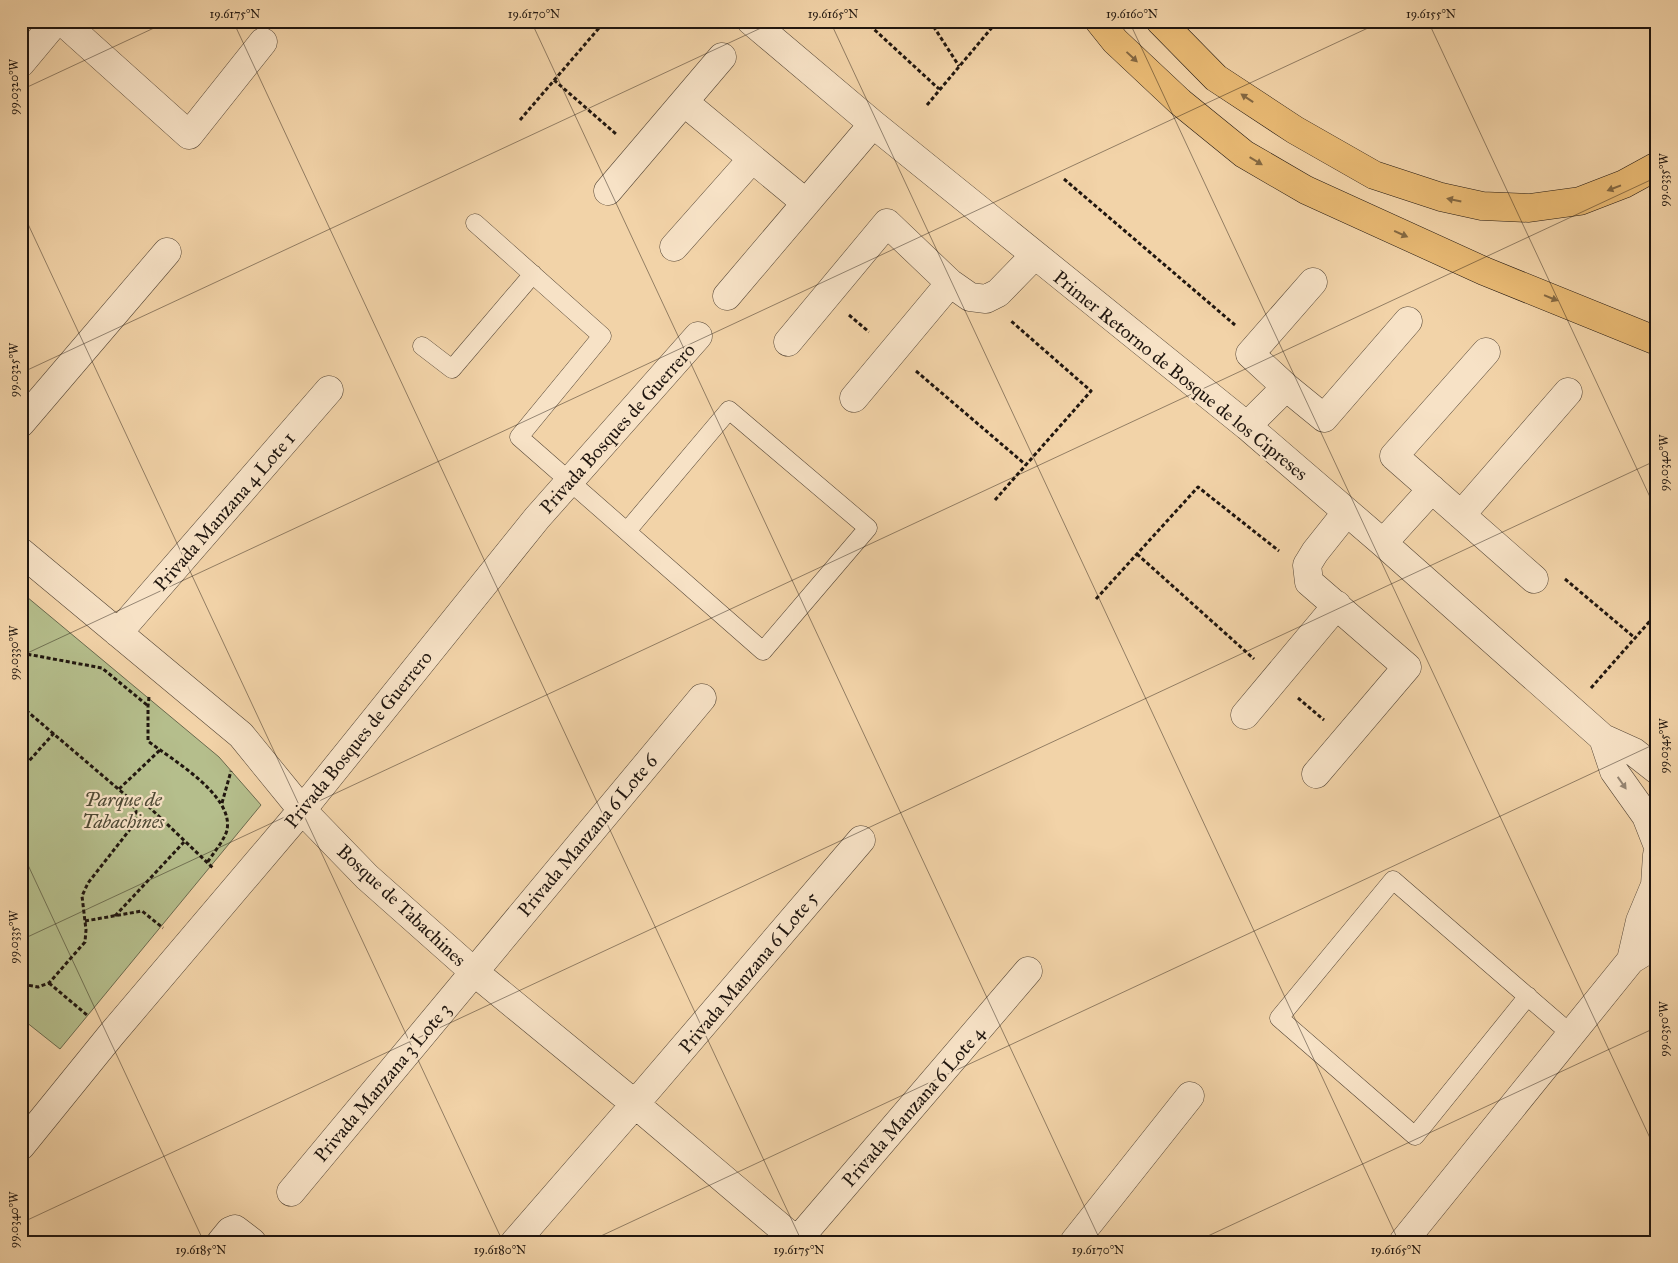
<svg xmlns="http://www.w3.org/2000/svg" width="1678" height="1263" font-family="'IM FELL Great Primer',serif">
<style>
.green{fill:#b5be8c;stroke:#6a6a4e}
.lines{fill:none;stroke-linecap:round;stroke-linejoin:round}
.service-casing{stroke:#544535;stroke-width:19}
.minor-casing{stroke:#544535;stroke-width:29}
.motorway-casing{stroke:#20160f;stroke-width:29}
.path{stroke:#20160f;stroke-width:3;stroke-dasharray:4 2.5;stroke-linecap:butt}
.service{stroke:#f7e2c6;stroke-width:18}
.minor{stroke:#f7e2c6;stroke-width:28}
.motorway{stroke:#e9ba74;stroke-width:28}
.oneway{fill:#846842}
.oneway2{fill:#968674}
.ticks{fill:none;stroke:#20160f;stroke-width:1;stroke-opacity:0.45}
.labels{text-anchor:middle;stroke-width:4.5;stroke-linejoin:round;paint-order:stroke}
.street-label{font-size:19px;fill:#20160f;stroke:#f7e2c6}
.park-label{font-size:19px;font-style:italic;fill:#4d4834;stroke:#f7e2c6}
.neatline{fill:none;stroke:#20160f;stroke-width:2}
.ticks-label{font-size:12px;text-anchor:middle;fill:#20160f}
</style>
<rect width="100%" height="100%" fill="#f2d3a8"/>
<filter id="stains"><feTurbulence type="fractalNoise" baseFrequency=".004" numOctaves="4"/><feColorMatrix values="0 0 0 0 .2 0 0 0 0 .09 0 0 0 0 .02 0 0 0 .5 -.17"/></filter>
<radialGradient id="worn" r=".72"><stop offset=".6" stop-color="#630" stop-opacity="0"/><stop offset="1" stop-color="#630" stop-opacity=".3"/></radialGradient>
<path class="green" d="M21,592l198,165 42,48 -201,244 -39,-31z"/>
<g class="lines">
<defs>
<path id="service" d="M475,223l127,113 -83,101 244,214 105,-123 -139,-118 -102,121
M422,346l30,23 81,-95
M1528,996l-113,140 -136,-118 114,-138 178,154"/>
<path id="minor" d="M62,21l127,114 74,-93
M751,21l122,103 374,302 136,117 220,195 31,14 23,18
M21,63l35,-42
M684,102l122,101
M608,191l114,-134
M674,247l78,-88
M1313,282l-63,72 36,33 38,31 84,-97
M727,296l146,-172
M788,342l99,-119 63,60 20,14 16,2 12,-6 37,-38
M1486,352l-92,104 140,123
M854,398l96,-115
M21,423l146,-171
M1247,426l39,-39
M1461,515l107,-123
M1383,543l49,-54
M21,552l220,183 61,75 65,67 106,94 162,133 163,138
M118,633l211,-243
M1245,715l92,-110
M1603,738l11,33 32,45 11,28
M1316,774l91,-107 -98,-85 -2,-17 8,-13 31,-39
M1631,960l9,-39 15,-36 2,-30
M21,1146l90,-111 191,-225 235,-292 161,-182
M291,1192l411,-494
M221,1242l9,-11 5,-2 17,13
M515,1242l120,-138 226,-264
M796,1242l232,-271
M1074,1242l116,-146
M1403,1242l228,-282 26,-16"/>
<path id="motorway" d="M1099,21l16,20 65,61 64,52 62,36 178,81 173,70
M1160,21l56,57 79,52 79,45 67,22 41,9 47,2 51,-7 44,-17 33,-18"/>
</defs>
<use href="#service" class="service-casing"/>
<use href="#minor" class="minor-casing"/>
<use href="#motorway" class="motorway-casing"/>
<path class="path" d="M865,21l74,68
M930,21l29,45
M418,23l2,-2
M554,80l62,54
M927,105l67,-80
M520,120l85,-99
M1064,179l171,146
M849,315l20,17
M916,371l110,94
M995,500l96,-109 -80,-70
M1137,554l117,105
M1565,579l70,59
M1096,599l102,-112 81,64
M21,653l81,15 45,37
M1591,688l66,-75
M149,697l-1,9v35c24,19 86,54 79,89 -2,9 -15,25 -20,33
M1298,698l26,22
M21,706l109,93 6,12 -1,12 -47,60 -6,13 4,34 -1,12 -36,41 -11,4 -11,-2 -6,-5
M21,770l33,-37
M119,789l41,-39
M130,800l17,5 66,63
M222,803l9,-32
M115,916l69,-74
M85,921l57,-10 21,17
M49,983l38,32"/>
<use href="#service" class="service"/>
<use href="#minor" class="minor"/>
<use href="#motorway" class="motorway"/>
</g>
<defs><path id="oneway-solid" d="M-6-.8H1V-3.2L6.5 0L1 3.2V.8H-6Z" transform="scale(1.25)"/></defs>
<g class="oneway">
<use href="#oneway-solid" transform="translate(1132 57) rotate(43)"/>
<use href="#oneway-solid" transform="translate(1247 98) rotate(-146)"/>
<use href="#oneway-solid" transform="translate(1256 161) rotate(31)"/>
<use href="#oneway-solid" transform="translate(1614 188) rotate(159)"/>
<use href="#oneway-solid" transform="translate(1454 200) rotate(-168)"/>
<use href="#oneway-solid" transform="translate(1401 234) rotate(24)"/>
<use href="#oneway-solid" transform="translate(1551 298) rotate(22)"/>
</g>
<use class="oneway2" href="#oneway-solid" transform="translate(1622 783) rotate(55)"/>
<path class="ticks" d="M233,21l569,1221M531,21l570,1221M830,21l569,1221M1129,21l528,1132M1428,21l229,491M21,90l148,-69M21,209l482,1033M21,373l755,-352M21,656l1362,-635M21,850l183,392M21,940l1636,-763M21,1223l1636,-763M588,1242l1069,-499M1195,1242l462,-215"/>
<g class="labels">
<g class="street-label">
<text transform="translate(1181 375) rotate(39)" y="7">Primer Retorno de Bosque de los Cipreses</text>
<text transform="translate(617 428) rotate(-48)" y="7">Privada Bosques de Guerrero</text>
<text transform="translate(224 511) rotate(-49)" y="7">Privada Manzana 4 Lote 1</text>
<text transform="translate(358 739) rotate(-51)" y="7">Privada Bosques de Guerrero</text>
<text transform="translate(587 835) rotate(-50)" y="7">Privada Manzana 6 Lote 6</text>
<text transform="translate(402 905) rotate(43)" y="7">Bosque de Tabachines</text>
<text transform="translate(748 972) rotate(-50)" y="7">Privada Manzana 6 Lote 5</text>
<text transform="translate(382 1082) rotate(-50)" y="7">Privada Manzana 3 Lote 3</text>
<text transform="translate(913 1106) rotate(-49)" y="7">Privada Manzana 6 Lote 4</text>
</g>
<g class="park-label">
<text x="123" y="806">Parque de<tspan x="123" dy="22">Tabachines</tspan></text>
</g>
</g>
<rect width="1678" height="1263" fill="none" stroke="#f2d3a8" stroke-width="55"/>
<rect x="28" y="28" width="1622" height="1208" class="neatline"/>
<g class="ticks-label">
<text x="235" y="18">19.6175°N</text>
<text x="534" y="18">19.6170°N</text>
<text x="833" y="18">19.6165°N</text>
<text x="1132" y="18">19.6160°N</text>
<text x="1431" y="18">19.6155°N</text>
<text transform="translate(14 87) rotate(-90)" y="4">99.0320°W</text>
<text transform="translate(1664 180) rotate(-90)" y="4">99.0335°W</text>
<text transform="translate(14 370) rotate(-90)" y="4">99.0325°W</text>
<text transform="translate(1664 463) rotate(-90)" y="4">99.0340°W</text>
<text transform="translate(14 653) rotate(-90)" y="4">99.0330°W</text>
<text transform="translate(1664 746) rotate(-90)" y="4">99.0345°W</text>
<text transform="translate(14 937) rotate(-90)" y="4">99.0335°W</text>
<text transform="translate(1664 1029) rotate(-90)" y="4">99.0350°W</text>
<text transform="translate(14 1220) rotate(-90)" y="4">99.0340°W</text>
<text x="201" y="1254">19.6185°N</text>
<text x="500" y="1254">19.6180°N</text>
<text x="799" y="1254">19.6175°N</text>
<text x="1098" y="1254">19.6170°N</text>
<text x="1396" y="1254">19.6165°N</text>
</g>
<rect width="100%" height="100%" filter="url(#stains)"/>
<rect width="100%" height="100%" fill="url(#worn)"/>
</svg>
